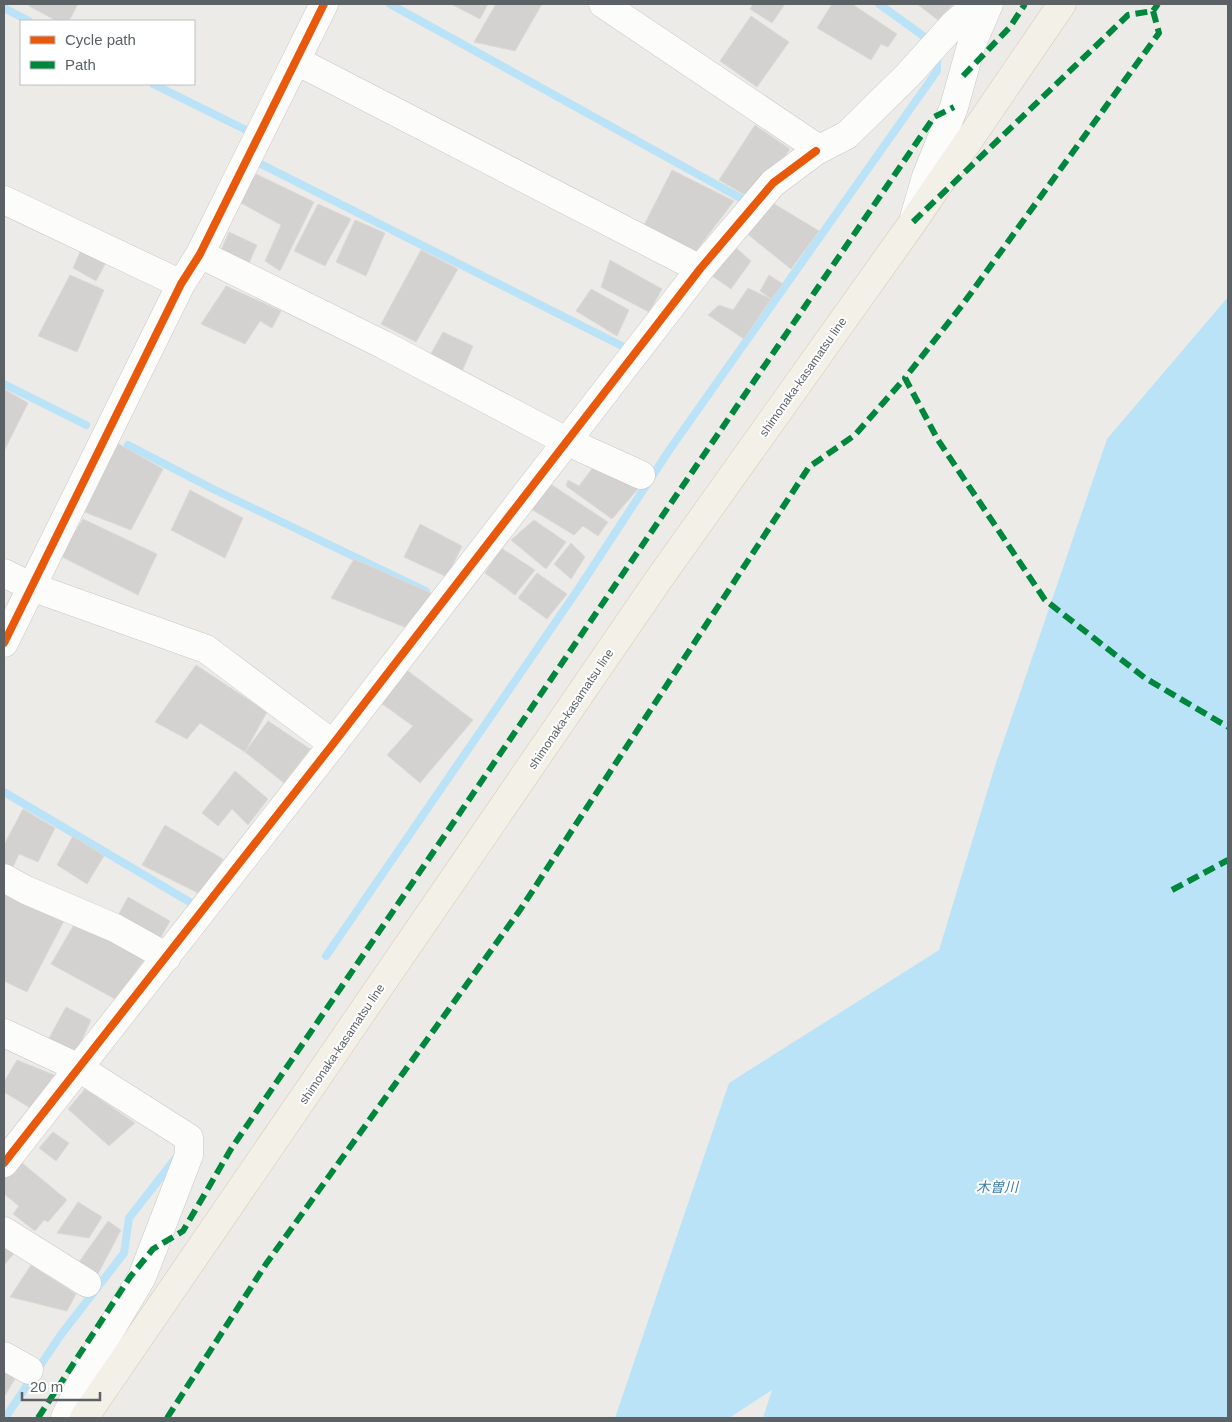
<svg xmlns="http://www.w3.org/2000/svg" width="1232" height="1422" font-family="Arial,'Noto Sans JP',sans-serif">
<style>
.water{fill:#bbe3f8}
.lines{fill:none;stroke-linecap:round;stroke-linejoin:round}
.stream{stroke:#bbe3f8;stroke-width:8}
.building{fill:#d4d2d0;stroke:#dcdad6}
.minor-casing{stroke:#c8c8c8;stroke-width:29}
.major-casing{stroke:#d6c9b4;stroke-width:29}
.minor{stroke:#fcfcfb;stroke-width:28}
.major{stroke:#f3f0e8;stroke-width:28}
.quiet{stroke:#00873e;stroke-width:6;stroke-dasharray:12 6;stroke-linecap:butt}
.cycleway-casing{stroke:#fff;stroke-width:11}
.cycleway{stroke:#e8590c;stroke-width:8}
.labels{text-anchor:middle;stroke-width:4;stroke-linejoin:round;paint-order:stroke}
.street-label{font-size:12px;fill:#5c6166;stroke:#fff}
.water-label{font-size:14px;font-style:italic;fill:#3a7cad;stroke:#fff}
</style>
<rect width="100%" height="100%" fill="#edebe7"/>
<path class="water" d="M1228,297v1121h-465l9,-28 -43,28h-114l114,-335 210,-133 56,-184 112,-327z"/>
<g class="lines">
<path class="stream" d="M390,4l354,196
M879,4l43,31
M4,8l25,13
M153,84l93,46
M253,160l371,187
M4,384l82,41
M128,445l85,44 213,102
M4,792l189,112
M326,956l253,-368 91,-139 267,-378v-13
M5,1418l55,-82 64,-83 5,-35 46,-59"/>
</g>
<path class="building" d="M30,4h48l-9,17h-12l-28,-15z
M451,4h37l-8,15z
M496,4h46l-27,47 -41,-9z
M753,4h32l-13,19 -22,-14z
M832,4h20l45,30 -9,13 -7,-3 -10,16 -54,-32z
M917,4h36l-15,16z
M751,16l38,26 -32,45 -37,-26z
M755,125l35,24 -27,37 -20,8 -24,-14z
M672,170l62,31 -38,50 -54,-22z
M254,173l60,29 -34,69 -15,-10 16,-36 -40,-22z
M771,202l48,29 -28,38 -45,-36z
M318,204l33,15 -26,47 -31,-15z
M355,220l30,13 -19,43 -30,-14z
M229,232l28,13 -11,25 -28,-13z
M84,243l25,14 -13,24 -23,-13z
M734,246l17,15 -20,28 -20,-14z
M421,250l37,19 -42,73 -35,-18z
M610,260l52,29 -13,23 -48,-25z
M70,275l34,15 -27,62 -39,-16z
M769,275l14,9 -12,15 -11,-8z
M226,286l55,25 -9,17 -12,-7 -15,23 -44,-20z
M748,288l23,11 -27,40 -36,-24 11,-10 14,5z
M591,289l38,21 -12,26 -41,-25z
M443,332l30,14 -13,30 -32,-17z
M4,389l24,14 -24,48z
M117,443l46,26 -32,61 -52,-20z
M594,466l44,23 -26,30 -46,-33 2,-6 11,6z
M549,483l59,39 -10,14 -15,-10 -9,9 -43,-26z
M190,490l53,28 -18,40 -54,-28z
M83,519l74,35 -19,41 -78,-39z
M534,520l32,22 -20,27 -35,-29z
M420,524l42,22 -15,31 -43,-20z
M571,543l14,14 -14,22 -17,-15z
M501,548l34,22 -20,25 -30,-22z
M354,559l79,35 -26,34 -76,-30z
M537,573l30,21 -20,25 -29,-21z
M196,665l71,47 -22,40 -45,-29 -13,16 -32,-17z
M404,668l69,52 -53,63 -33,-28 26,-29 -35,-25z
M268,721l42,28 -26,34 -39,-31z
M235,771l33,28 -20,26 -16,-16 -14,17 -16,-13z
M23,809l32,19 -17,34 -19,-8 -7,15 -8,-5v-19z
M165,825l58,34 -21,36 -60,-30z
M73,836l31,20 -17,28 -30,-19z
M4,886l63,29 -40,77 -23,-11z
M128,897l42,24 -14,25 -42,-23z
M75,923l72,33 -32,43 -64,-35z
M66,1007l25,13 -16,35 -26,-17z
M17,1060l37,15 -22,34 -28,-17v-10z
M85,1089l50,34 -26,23 -41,-37z
M53,1132l16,11 -13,18 -17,-13z
M21,1162l46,38 -19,22 -4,-2 -9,11 -22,-17 6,-8 -15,-12v-16z
M78,1202l24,15 -13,21 -32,-5z
M108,1221l13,9 -23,44 -19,-12z
M4,1242l13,8 -13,15z
M31,1265l45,29 -9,17 -57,-14z
M4,1371l11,8 -11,18z"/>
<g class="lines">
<defs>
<path id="minor" d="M603,4l210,141 3,6 31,-16 61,-60 46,-51 23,-20
M297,61l403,208
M4,200l177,84
M914,218l12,-41 28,-70 17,-61 18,-42
M200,254l184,91 182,96 75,34
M4,573l28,14 174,62 127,95
M4,643l177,-359 19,-30 124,-250
M4,878l22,12 89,38 52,29
M4,1033l75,35 110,70v17l-47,122 -52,87 -25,54
M4,1163l329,-419 367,-475 73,-86 43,-32
M4,1231l83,52
M4,1356l25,14"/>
<path id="major" d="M84,1418l575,-839 254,-357 149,-218"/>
</defs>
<use href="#minor" class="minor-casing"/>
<use href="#major" class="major-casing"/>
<use href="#minor" class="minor"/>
<use href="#major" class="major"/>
<path class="quiet" d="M1153,11l6,22 -196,271 -58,74 33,62 107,160 100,78 83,49
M963,76l47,-49 15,-23
M913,222l215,-207 25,-4 5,-7
M1172,890l56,-30
M38,1418l92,-141 23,-28 30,-18 48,-82 703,-1032 20,-10
M167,1418l99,-154 254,-354 289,-443 46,-32 50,-57"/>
<defs>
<path id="cycleway" d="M4,643l177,-359 19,-30 124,-250
M4,1163l329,-419 367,-475 73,-86 43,-32"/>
</defs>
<use href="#cycleway" class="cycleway-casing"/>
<use href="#cycleway" class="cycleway"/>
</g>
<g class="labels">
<g class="street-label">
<text transform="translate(803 377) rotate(-55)" y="4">shimonaka-kasamatsu line</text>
<text transform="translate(571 709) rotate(-56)" y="4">shimonaka-kasamatsu line</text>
<text transform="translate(342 1044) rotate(-56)" y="4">shimonaka-kasamatsu line</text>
</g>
<g class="water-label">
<text x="997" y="1192">木曽川</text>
</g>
</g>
<rect width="1232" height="1422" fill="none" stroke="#5c6166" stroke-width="10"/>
<rect x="20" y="20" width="175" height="65" fill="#ffffff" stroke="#bec0c2"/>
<rect x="30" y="36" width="25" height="8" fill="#e8590c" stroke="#bec0c2"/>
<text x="65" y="45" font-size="15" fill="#5c6166">Cycle path</text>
<rect x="30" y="61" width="25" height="8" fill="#00873e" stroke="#bec0c2"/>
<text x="65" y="70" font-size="15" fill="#5c6166">Path</text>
<path d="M22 1392v8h78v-8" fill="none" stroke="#5c6166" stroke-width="2.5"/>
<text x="30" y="1392" font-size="15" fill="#5c6166" stroke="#ffffff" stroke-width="4" paint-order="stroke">20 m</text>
</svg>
